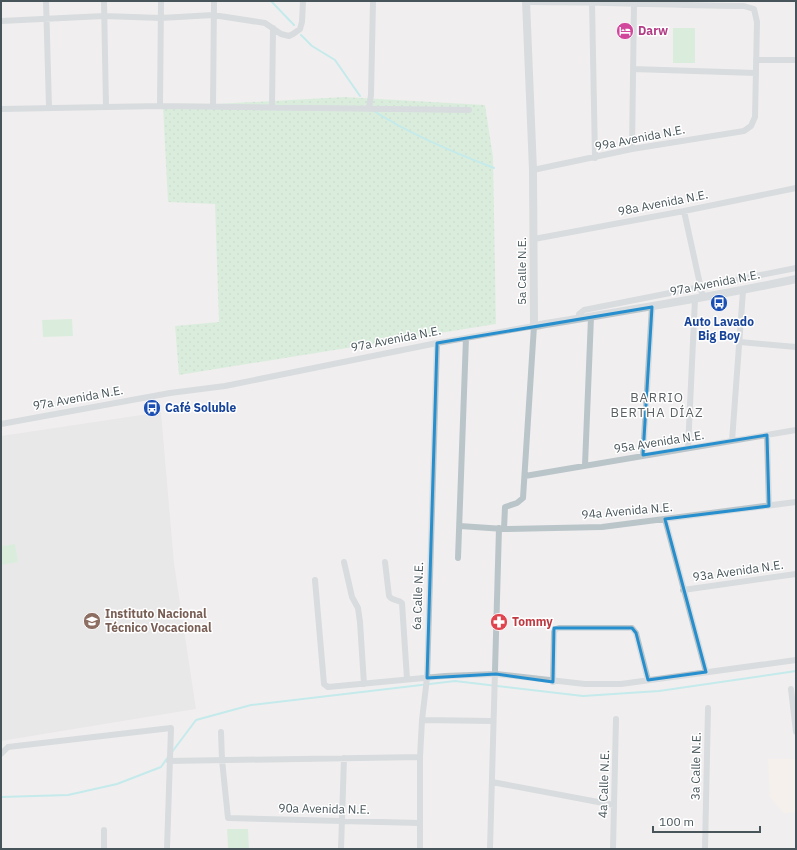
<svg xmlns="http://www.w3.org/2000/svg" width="797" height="850" font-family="'IBM Plex Sans',sans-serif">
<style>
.commercial{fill:#faf2e8}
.education{fill:#e1dfe0}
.grass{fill:url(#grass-dots)}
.park{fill:#bfecc8}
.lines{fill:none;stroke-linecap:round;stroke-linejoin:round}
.stream{stroke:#8fe4e6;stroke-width:2}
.minor{stroke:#bac5ca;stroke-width:6}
.tertiary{stroke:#bac5ca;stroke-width:8}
.marked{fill:none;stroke:#278fce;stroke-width:3;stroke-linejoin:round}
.labels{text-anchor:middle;stroke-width:3;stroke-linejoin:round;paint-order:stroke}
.hotel-label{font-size:12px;font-weight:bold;fill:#b23c85;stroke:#fff;text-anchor:start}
.street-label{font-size:12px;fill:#47555a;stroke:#fff}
.transit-label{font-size:12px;font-weight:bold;fill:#164399;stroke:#fff}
.education-label{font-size:12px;font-weight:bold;fill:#785e54;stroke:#fff;text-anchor:start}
.health-label{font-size:12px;font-weight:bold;fill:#be3a42;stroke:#fff;text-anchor:start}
.neighbourhood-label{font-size:13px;letter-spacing:1px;fill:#5b6063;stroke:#fff}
</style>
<defs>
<pattern id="grass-dots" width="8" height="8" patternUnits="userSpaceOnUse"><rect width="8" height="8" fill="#bfecc8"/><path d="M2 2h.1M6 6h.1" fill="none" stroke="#a6ccae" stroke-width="1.8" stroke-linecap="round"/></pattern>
</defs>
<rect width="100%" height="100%" fill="#f1eeef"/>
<path class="commercial" d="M768,759h28v53l-12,1 -14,-16z"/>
<path class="education" d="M161,412l13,151 22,146 -195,32v-305z"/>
<path class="grass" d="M344,97l141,8 8,52 3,167 -317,51 -4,-49 44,-4 -4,-118 -47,-2 -5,-95z"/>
<path class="park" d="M673,28h22v35h-22z
M72,319l1,17 -30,1 -1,-17z
M15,544l3,18 -17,3v-19z
M227,829h21l1,20h-21z"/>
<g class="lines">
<path class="stream" d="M271,1l23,24
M301,35l11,11 23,14 25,36
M374,111c35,23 81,42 120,57
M172,752l24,-32 55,-15 204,-24 128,15 76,-5 137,-20
M1,797l67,-2 49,-11 44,-17 7,-10"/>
<path class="minor" d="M46,1l3,106
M104,1l2,106
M526,2c73,0 146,3 218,4l10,3 3,13 -2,95 -4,9 -7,5 -112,18 -99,21
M592,2l3,156
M1,21l103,-5 57,2 52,-3 52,8 16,11 8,2 4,-2 7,-5 2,-7 1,-21
M756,60h40
M633,69l123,4
M160,106l1,-105
M213,107l1,-106
M272,107l1,-79
M369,108l2,-13 2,-94
M1,109l159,-3 309,4
M632,149l2,-145
M684,211l19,87
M534,239l150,-28 112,-23
M579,319v-5l5,-4 212,-42
M740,342l56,5
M1,424l169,-31 55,-7 212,-43 97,-17 -11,172 -6,5 -12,4 -1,22
M767,435l2,71
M732,441l11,-150
M688,448l7,-149
M643,455l9,-148
M585,465l6,-148
M525,476l271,-46
M665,519l41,153
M460,526l44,3 98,-2 194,-25
M458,558l8,-220
M344,562l8,35 6,11 2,14 4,62
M385,562l4,34c3,5 9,3 13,7l5,76
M315,580l9,104 4,3 117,-11 51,-2 89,10h36l175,-24
M683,590l113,-16
M553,682l1,-50 2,-3 3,-1h73l4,5 12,47
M791,689l5,43
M422,720l71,1
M221,732l1,28 6,58 192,5
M1,754l7,-7 163,-19 -4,121
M169,761l251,-4
M492,782l122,23
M104,849v-19
M341,849l3,-91
M420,849v-92l2,-37 5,-42 10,-335
M490,849l9,-321
M613,849l3,-130
M705,849l3,-141"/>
<path class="tertiary" d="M526,1l7,169 1,156c88,-15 175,-28 262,-47"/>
</g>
<path d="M0 0H797V850H0ZM652,307l-9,148 124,-20 2,71 -104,13 41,153 -58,8 -12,-47 -4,-5h-78l-1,54 -57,-8 -69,4 10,-335z" fill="#f1eeef" fill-opacity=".55" fill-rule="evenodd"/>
<path class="marked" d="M652,307l-9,148 124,-20 2,71 -104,13 41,153 -58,8 -12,-47 -4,-5h-78l-1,54 -57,-8 -69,4 10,-335z"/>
<defs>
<symbol id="hotel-disc" viewBox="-11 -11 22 22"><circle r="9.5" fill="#d1479c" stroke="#fff"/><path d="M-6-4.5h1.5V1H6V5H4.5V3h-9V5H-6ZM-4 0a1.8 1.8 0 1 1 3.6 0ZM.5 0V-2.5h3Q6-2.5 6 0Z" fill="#fff"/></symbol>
<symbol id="bus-disc" viewBox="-11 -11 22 22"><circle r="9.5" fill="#1a4fb4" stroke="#fff"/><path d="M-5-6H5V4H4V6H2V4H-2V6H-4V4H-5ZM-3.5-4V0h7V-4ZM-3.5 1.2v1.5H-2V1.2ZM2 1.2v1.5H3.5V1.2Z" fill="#fff"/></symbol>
<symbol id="school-disc" viewBox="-11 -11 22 22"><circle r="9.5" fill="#8d6e63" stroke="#fff"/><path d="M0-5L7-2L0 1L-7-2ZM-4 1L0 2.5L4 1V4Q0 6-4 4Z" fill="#fff"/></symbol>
<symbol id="pharmacy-disc" viewBox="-11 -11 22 22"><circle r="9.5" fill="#e0444e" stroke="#fff"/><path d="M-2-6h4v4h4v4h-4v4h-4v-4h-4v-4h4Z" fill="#fff"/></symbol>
</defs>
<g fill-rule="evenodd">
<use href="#hotel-disc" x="615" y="21" width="20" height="20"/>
<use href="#bus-disc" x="709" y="293" width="20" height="20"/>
<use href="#bus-disc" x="142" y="398" width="20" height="20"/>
<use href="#school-disc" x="82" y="611" width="20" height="20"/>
<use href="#pharmacy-disc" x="489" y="612" width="20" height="20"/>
</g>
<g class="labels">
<g class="hotel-label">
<text x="638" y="35">Darw</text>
</g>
<g class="street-label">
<text transform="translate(640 138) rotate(-11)" y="4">99a Avenida N.E.</text>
<text transform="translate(663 203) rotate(-11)" y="4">98a Avenida N.E.</text>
<text transform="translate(522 271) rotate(-90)" y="4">5a Calle N.E.</text>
<text transform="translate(715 283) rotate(-11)" y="4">97a Avenida N.E.</text>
<text transform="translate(396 339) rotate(-11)" y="4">97a Avenida N.E.</text>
<text transform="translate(78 398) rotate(-10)" y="4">97a Avenida N.E.</text>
<text transform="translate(659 442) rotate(-9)" y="4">95a Avenida N.E.</text>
<text transform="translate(627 511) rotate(-5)" y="4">94a Avenida N.E.</text>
<text transform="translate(738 571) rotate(-8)" y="4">93a Avenida N.E.</text>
<text transform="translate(418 596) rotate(-88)" y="4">6a Calle N.E.</text>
<text transform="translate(696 766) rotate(-89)" y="4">3a Calle N.E.</text>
<text transform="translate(604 784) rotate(-88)" y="4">4a Calle N.E.</text>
<text transform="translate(324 809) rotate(1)" y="4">90a Avenida N.E.</text>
</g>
<g class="transit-label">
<text x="719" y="326">Auto Lavado<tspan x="719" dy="14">Big Boy</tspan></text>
<text x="165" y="412" text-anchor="start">Café Soluble</text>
</g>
<g class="education-label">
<text x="105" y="618">Instituto Nacional<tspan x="105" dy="14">Técnico Vocacional</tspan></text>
</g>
<g class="health-label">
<text x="512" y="626">Tommy</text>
</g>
<g class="neighbourhood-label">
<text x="657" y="402">BARRIO<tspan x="657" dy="15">BERTHA DÍAZ</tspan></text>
</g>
</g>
<rect width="797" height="850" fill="none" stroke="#47555a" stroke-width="4"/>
<path d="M653 826v6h107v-6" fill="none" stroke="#47555a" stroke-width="2"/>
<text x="659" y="826" font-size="12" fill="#47555a" stroke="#ffffff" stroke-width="3" paint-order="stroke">100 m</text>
</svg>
